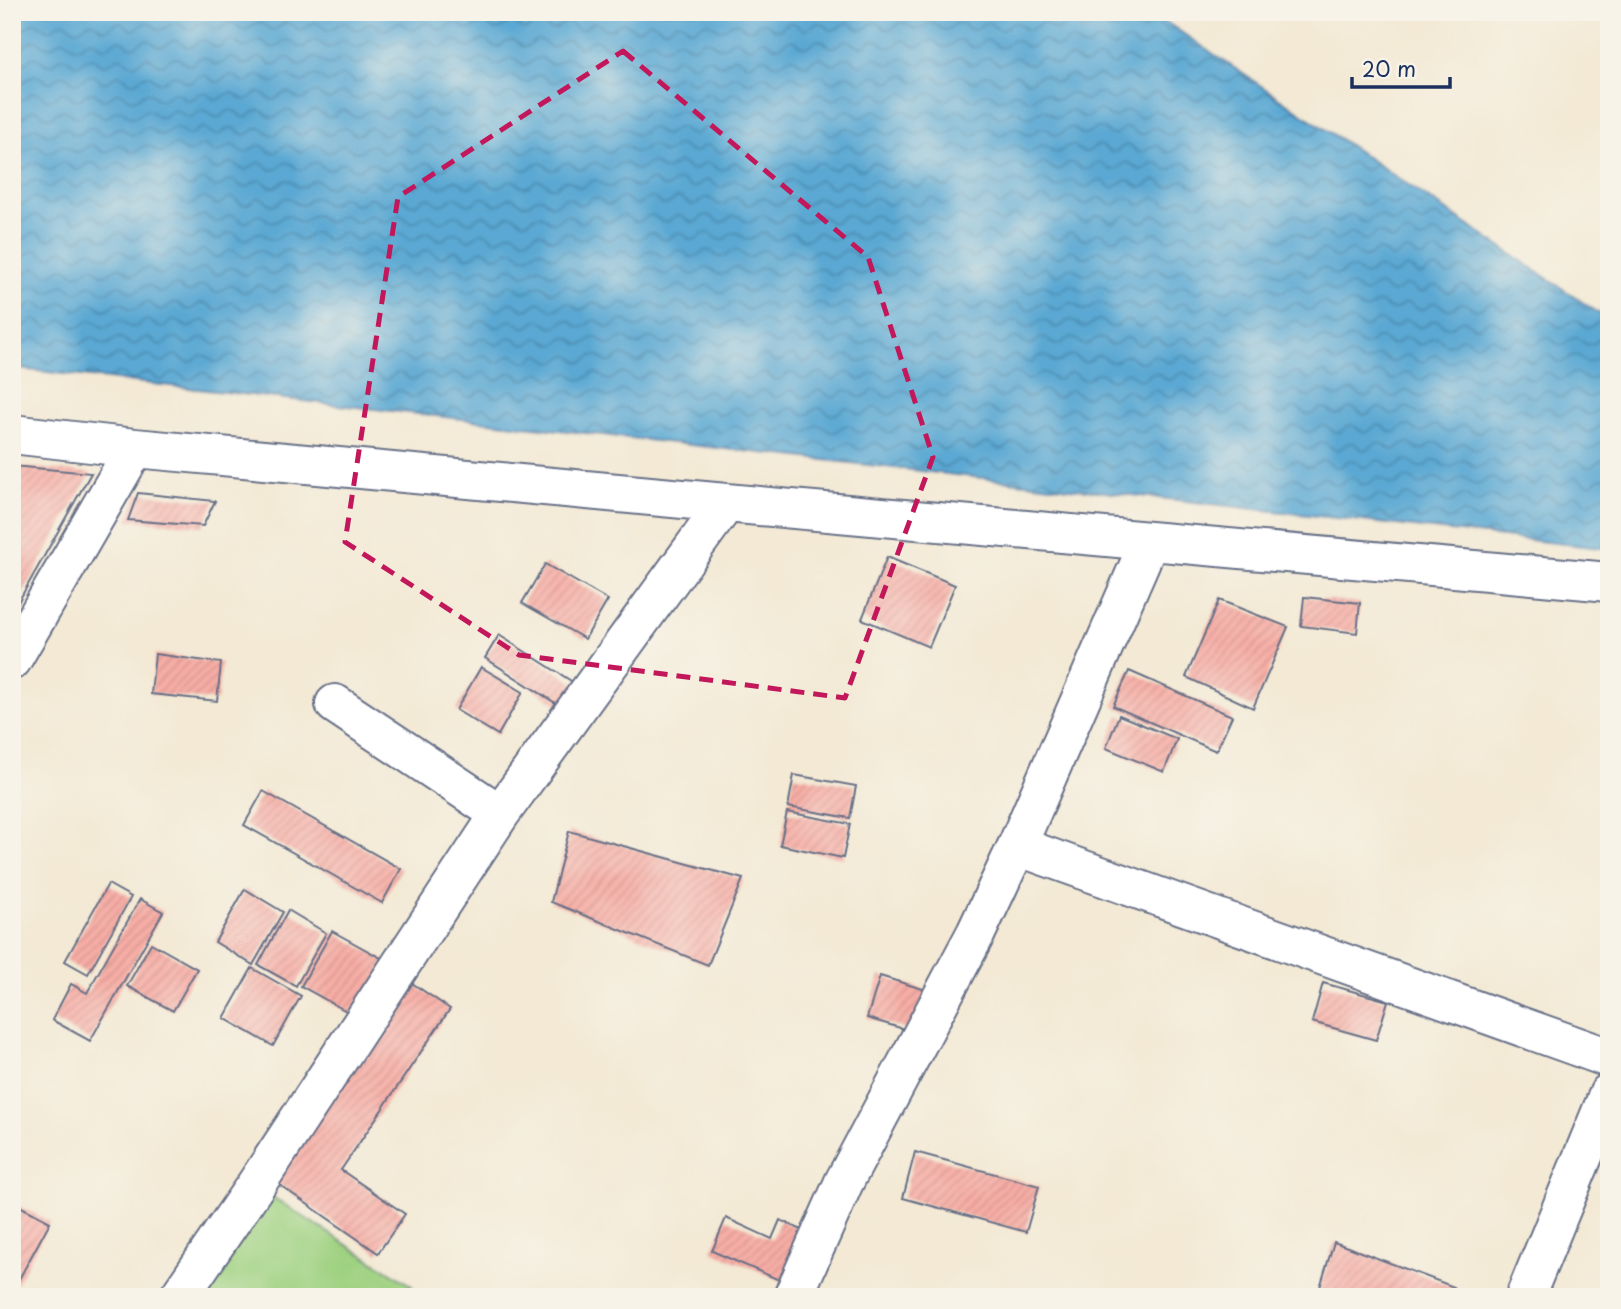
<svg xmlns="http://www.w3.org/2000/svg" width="1621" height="1309" font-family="'Playpen Sans',sans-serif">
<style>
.green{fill:#9ed180;stroke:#5c806f;stroke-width:2}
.water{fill:url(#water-waves);stroke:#3a6c98;stroke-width:2}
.building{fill:url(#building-hatch)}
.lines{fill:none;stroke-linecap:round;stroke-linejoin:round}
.street-casing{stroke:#677087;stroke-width:42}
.street{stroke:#fff;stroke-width:38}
.marked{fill:none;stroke:#c2185b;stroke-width:5;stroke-dasharray:14 9;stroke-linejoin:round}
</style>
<defs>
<pattern id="water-waves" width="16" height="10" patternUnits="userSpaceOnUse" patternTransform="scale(1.75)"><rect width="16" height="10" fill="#5aa8d3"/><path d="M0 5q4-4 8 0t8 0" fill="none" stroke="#4a89ae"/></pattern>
<pattern id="building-hatch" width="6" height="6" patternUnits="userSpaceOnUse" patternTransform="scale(1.75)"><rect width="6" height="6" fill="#f7ada5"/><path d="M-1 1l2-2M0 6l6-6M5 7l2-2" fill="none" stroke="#d39590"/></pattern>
</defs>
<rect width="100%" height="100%" fill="#f7f3e8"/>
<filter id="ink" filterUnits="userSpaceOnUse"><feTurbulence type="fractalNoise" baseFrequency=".0143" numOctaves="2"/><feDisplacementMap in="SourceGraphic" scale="14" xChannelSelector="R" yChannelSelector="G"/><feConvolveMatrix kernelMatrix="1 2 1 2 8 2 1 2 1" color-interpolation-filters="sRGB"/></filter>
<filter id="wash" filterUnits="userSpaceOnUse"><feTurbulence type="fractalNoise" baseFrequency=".00686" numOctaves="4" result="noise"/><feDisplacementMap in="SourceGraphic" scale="28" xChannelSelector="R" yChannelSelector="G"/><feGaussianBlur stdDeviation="1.57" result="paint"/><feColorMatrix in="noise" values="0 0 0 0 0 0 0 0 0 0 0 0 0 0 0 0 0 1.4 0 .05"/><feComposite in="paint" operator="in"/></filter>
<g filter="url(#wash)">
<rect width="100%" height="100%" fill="#f3e9d4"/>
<path class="green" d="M255,1186l157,100 -6,11h-227z"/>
<path class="water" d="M12,12h1139l458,308v229l-1597,-181z"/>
<g id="blocks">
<path class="building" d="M12,466l79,7 -79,140z
M138,493l77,8 -12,25 -75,-6z
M887,557l68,28 -26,62 -67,-28z
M545,564l63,36 -23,39 -63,-36z
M1304,597l56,6 -3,30 -56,-7z
M1219,600l69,27 -35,81 -67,-31z
M499,635l80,51 -14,23 -80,-51z
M155,654l66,9 -4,38 -66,-7z
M481,667l42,25 -25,43 -42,-25z
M1129,671l103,45 -16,35 -103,-45z
M1119,715l58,24 -13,33 -58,-24z
M794,775l62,11 -6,32 -62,-11z
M263,791l138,78 -19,34 -138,-78z
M787,812l63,12 -7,34 -63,-13z
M569,831l174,48 -35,86 -157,-63z
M108,884l23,13 -43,77 -23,-13z
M245,889l38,23 -30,53 -38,-23z
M140,899l23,13 -73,129 -38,-21 19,-36 16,9z
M288,910l38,23 -30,53 -38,-21z
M332,931l56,31 -31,55 -56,-31z
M151,943l46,26 -24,42 -46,-25z
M252,968l49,28 -28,50 -49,-28z
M880,976l49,15 -12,42 -50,-15z
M409,981l41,28 -109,161 64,44 -27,39 -104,-72z
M1323,983l65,18 -12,39 -64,-18z
M915,1152l124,34 -13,46 -123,-34z
M12,1202l38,20 -38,70z
M726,1218l46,21 8,-19 33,15 -22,50 -79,-34z
M1334,1242l120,45 -4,10h-133z"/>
</g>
</g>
<g filter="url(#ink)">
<use href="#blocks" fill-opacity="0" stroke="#677087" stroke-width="2"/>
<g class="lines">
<defs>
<path id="street" d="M12,434l123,14 591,55 883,79
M12,660l123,-212
M335,704l165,110
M1017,846l592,212
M179,1297l76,-111 245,-372 226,-311
M793,1297l51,-115 132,-249 41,-87 132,-304
M1525,1297l84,-204"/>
</defs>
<use href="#street" class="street-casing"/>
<use href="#street" class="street"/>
</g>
</g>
<path class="marked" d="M623,51l245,206 65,200 -88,241 -326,-43 -174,-113 53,-345z"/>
<rect width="1621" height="1309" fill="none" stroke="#f7f3e8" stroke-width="42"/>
<path d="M1352 77v10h98v-10" fill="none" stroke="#1b2f5e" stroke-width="3.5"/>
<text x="1362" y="77" font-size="21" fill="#1b2f5e" stroke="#f7f3e8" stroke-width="5" paint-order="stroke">20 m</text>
</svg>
